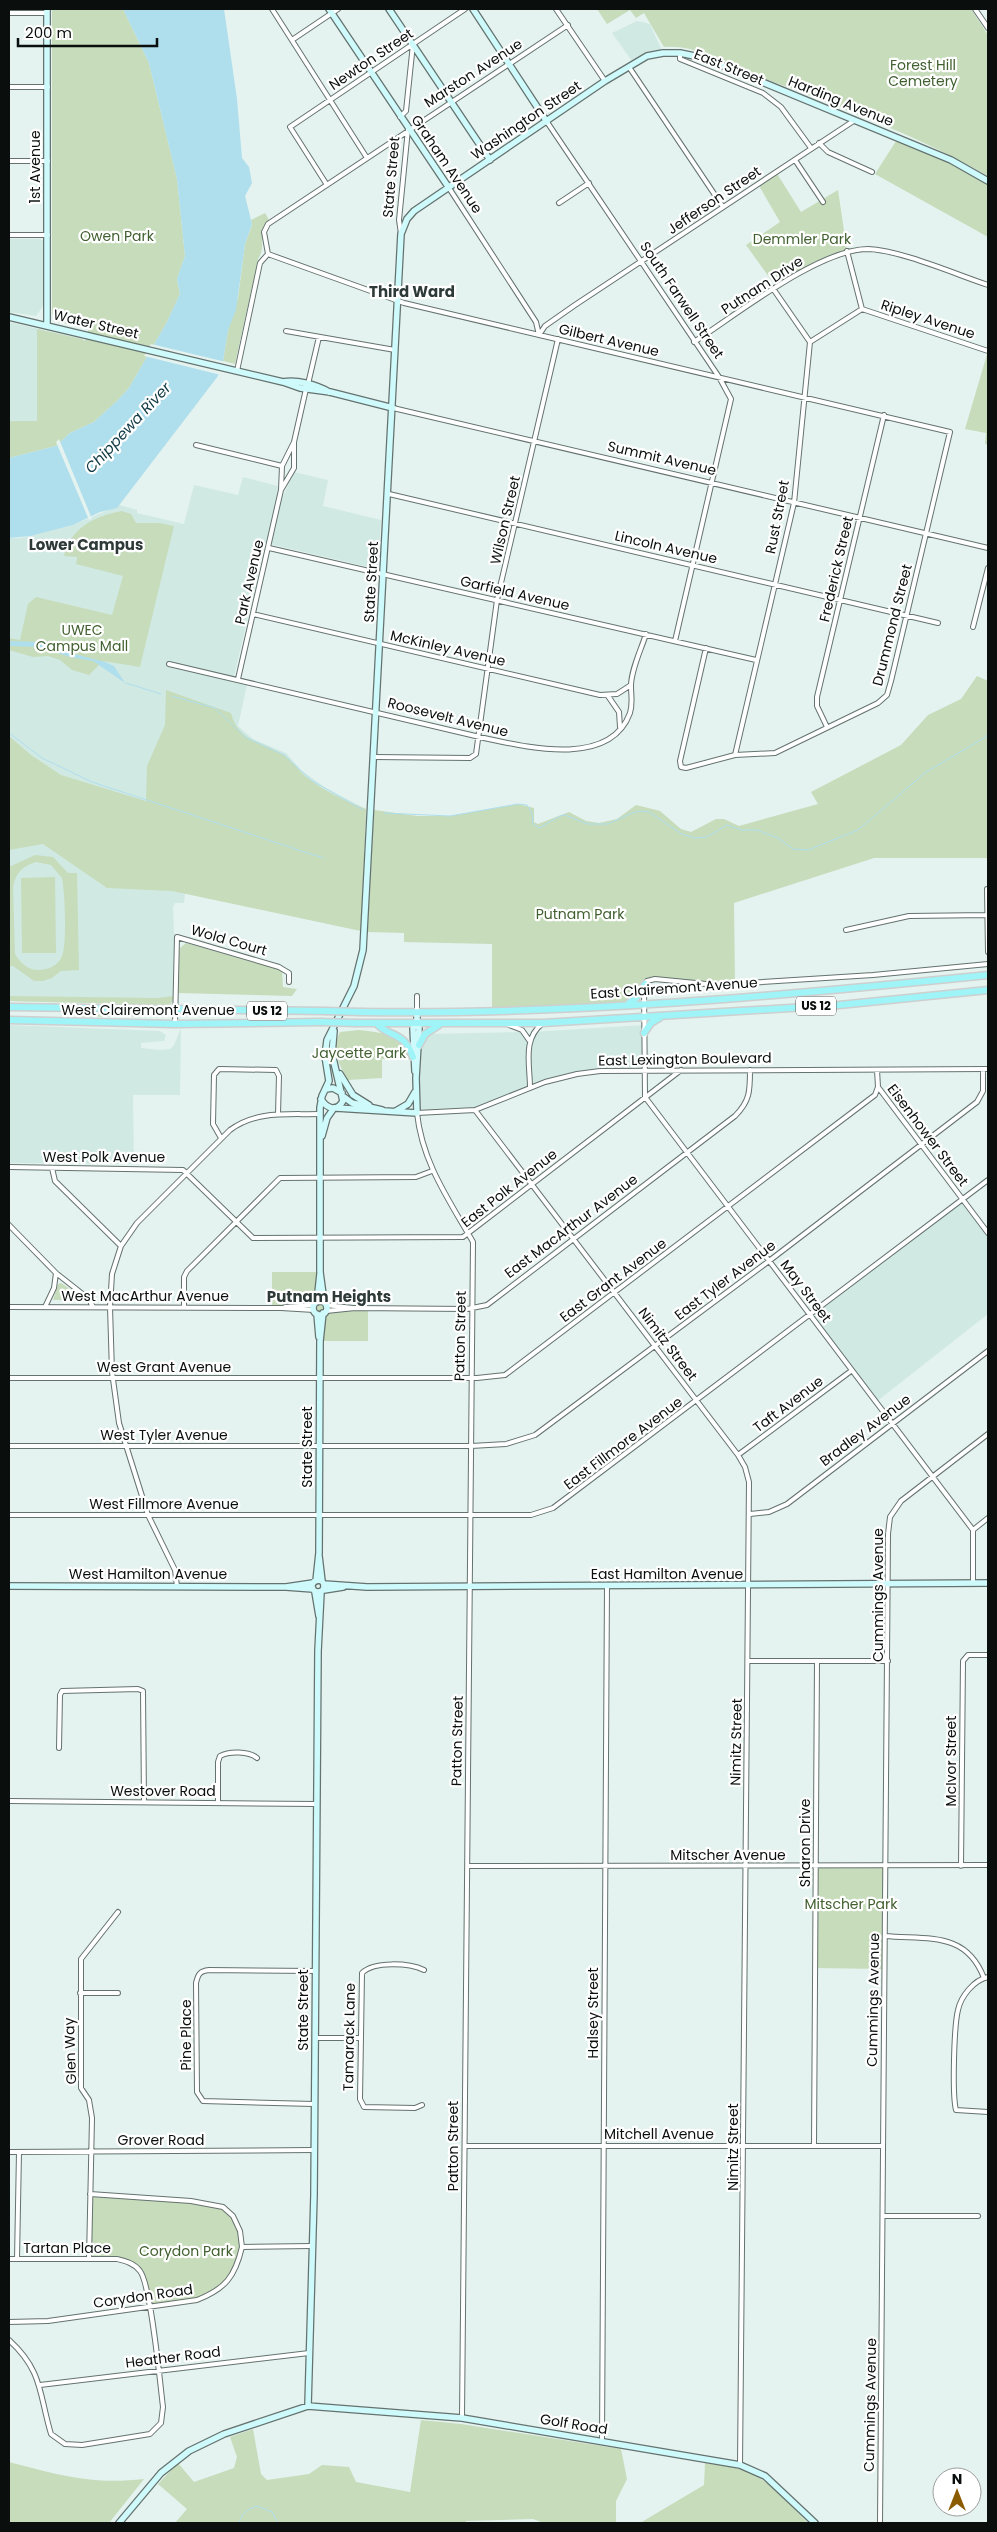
<svg xmlns="http://www.w3.org/2000/svg" width="997" height="2532" font-family="Poppins,sans-serif">
<style>
.built{fill:#d1e9e3}
.green{fill:#c6dcbb;fill-rule:evenodd}
.water{fill:#afdeed}
.pier{fill:#e4f3ef}
.lines{fill:none;stroke-linecap:round;stroke-linejoin:round}
.stream{stroke:#afdeed;stroke-width:1}
.street-casing{stroke:#65726f;stroke-width:6}
.secondary-casing{stroke:#65726f;stroke-width:8}
.primary-casing{stroke:#cecfcf;stroke-width:9}
.street{stroke:#fff;stroke-width:4}
.secondary{stroke:#cefafb;stroke-width:5.5}
.primary{stroke:#9ef4f7;stroke-width:6}
.primary-bridge-casing{stroke:#cecfcf;stroke-width:9;stroke-linecap:butt}
.primary-bridge{stroke:#9ef4f7;stroke-width:6}
.labels{text-anchor:middle;stroke-width:4.5;stroke-linejoin:round;paint-order:stroke}
.shield{fill:#fff;stroke:#545756;stroke-width:1}
.shield-label{font-size:12px;font-weight:bold;fill:#0a0f0d}
.street-label{font-size:14px;fill:#0a0f0d;stroke:#fff}
.park-label{font-size:14px;fill:#416030;stroke:#fff}
.neighbourhood-label{font-size:15px;font-weight:bold;fill:#2e3a37;stroke:#fff}
.water-label{font-size:15px;font-style:italic;fill:#103a45;stroke:#fff}
</style>
<rect width="100%" height="100%" fill="#e4f3ef"/>
<path class="built" d="M637,21l13,3 13,29 -29,11 -22,-31z
M9,239h31l5,3 -2,64 -7,10 -27,-4z
M9,322l73,17v2l64,16 -137,101z
M294,472l34,8 -5,26 58,14 -3,46 -9,1 -104,-24 -32,138 14,4 -9,41 15,13 33,14 15,17 23,17 42,22 -5,122 -176,-38 -1,10h-9l-2,4 2,52 -2,39 -2,6 -6,1 -156,-4v-463h11l53,-13 47,-20 17,5v3l47,11 10,-39 44,10 5,-18 35,9 -1,9 6,1z
M9,1025l151,6 6,4 -2,6 -23,2v5l19,2 10,-1 4,-4 7,-17 -1,67h-47l1,69 -125,-1z
M644,1025v46h-44l-55,11 -70,28 -58,3 2,-68 6,-11 100,-2 4,8 3,-8z
M962,1199l26,34v81l-112,88 -67,-87z"/>
<path class="green" d="M52,9h71l26,54 28,116 8,77 -8,23 3,15 -13,28 -38,66 -11,12 -24,22 -24,11 -14,13 -47,12v-37h28v-92l45,10 3,2 4,-13 -31,-6 -6,-9z
M597,9h374l17,26v141c-70,-41 -151,-70 -227,-99 -29,-12 -65,-33 -97,-30l-20,-34 -8,5 -6,-8 -23,14z
M898,138l90,43v56l-113,-63z
M776,172l25,40 37,-22 9,61 -26,9 -44,28 -31,-43 34,-23 -22,-38z
M265,213l4,7c-14,12 -1,24 -11,39l-23,105 -12,-3 5,-31 10,-32 7,-54 7,-19 -1,-5z
M988,351v94l-3,-1 1,-11 -21,-4z
M122,511l9,3 5,9h24l14,3 -34,141 -37,-6 -14,14 -17,-5 -12,-10 -12,-4 -15,1 -24,-7v-12l11,2 8,-36 8,-7 76,18 11,-39 -47,-12 1,-7 -13,-1c6,-28 31,-40 58,-45z
M977,676l11,5v177h-114l-140,45 1,81 -19,1 -67,-5 -23,24 -134,4v-64l-88,-2v-9l-37,-1 7,-122 44,6h32l68,-12 16,4v14l4,2 31,-12 17,9 13,2 18,-4 19,-14 24,6 21,18 10,3 25,-13h8l15,7 79,-22 -7,-12 90,-47 27,-30 33,-16z
M166,690l65,23c7,28 29,28 52,41 8,5 14,15 22,22 17,14 40,25 61,33l-5,122 -189,-40 -65,-3 -64,-44 -34,6v-114l22,19 30,20 85,26 1,-35 18,-41z
M35,855l18,2 15,16h9l2,97 -18,1 -9,7 -9,3h-9l-21,-15h-4v-99zM36,862l15,3 11,13c3,14 5,67 0,78 -4,10 -13,13 -22,14 -11,1 -20,-7 -25,-16l-2,-67c3,-14 9,-21 23,-25z
M55,877l1,76h-34l-1,-75z
M186,943l96,27 1,17 14,2 -5,7 -114,-3 1,-40 1,-5z
M9,996l148,2 17,-2 -3,8 -6,1 -156,-4z
M110,1013l53,1 3,2 -90,1z
M359,1030c23,3 45,3 50,29h-27v19l-34,2c-9,-15 -17,-30 -8,-48z
M272,1272h48l6,33 42,3v33h-48l-6,-31 -42,-2z
M61,1283l21,14v3h-29l5,-16z
M816,1866h70l-2,103 -69,-1z
M90,2194l101,7 32,6 10,9 7,15 2,16 -4,19 -23,27 -18,7 -48,7c-11,-48 -10,-49 -60,-48z
M421,2420l40,4 160,25 6,30 -11,22v22h-72l-11,-4 -67,2 -1,2h-290l12,-14 -29,-25 20,-21 16,19 40,-14 3,-11 -7,-20 23,-8 8,45 6,6 42,-6 13,-9 27,2 7,15 54,10z
M9,2462c50,13 83,23 135,17l-35,44h-100z
M705,2463c17,3 35,4 50,12 20,12 37,32 53,48h-168l64,-38z"/>
<path class="water" d="M123,9h101l13,90 5,59 7,9 3,16 -7,13 7,28 -7,20 -9,66 -8,20 -5,31 -5,15 -101,132 -17,4 -27,13 -43,11 -21,2v-80l47,-12 14,-13 24,-11 24,-22 11,-12 38,-66 13,-28 -3,-15 8,-23 -8,-77 -28,-116z
M9,641l30,1 24,9 42,11 9,4 11,17 -32,-22 -23,-4 -31,-10 -30,-1z"/>
<path class="pier" d="M151,344l75,18 -5,13 -77,-19z
M59,439l33,80 -3,1 -33,-78z"/>
<g class="lines">
<path class="stream" d="M126,683l35,11
M172,696l43,12 30,29 39,18 27,25 52,30
M9,733l33,25 50,24 231,76
M384,813l66,3 68,-12 9,1 5,8 1,11 6,4 21,-12 5,-1 23,9h20l24,-11 9,-2 8,1 33,22 13,4 12,-1 20,-12 14,5h16l21,8 15,11 15,1 50,-20 68,-58 60,-35 2,-4
M239,2523c2,-10 9,-14 18,-17l15,6 6,11"/>
<defs>
<path id="street" d="M272,9l95,149
M556,9l49,72
M975,9l13,19
M9,13h38
M292,40l46,-31
M680,53v6l83,34 18,14 30,41
M629,67l94,140
M9,87h39
M400,117l6,-6 7,-67
M547,122l172,255 12,22 -56,242
M819,143l9,9 44,20
M795,160l28,42
M9,161h39
M327,185l-37,-58 175,-118
M449,188l87,134 3,13
M559,203l30,-20
M401,234l-2,-14 9,-91
M9,235h39
M847,251l15,58
M268,254l136,49 546,129 -59,249 -4,14 -9,8 -103,50 -40,2 -49,13 -5,-1 -1,-6 26,-113
M268,254l-4,-22 4,-8 300,-199
M286,331l109,19
M539,335l6,-9 30,-21 280,-185
M694,342c42,-27 125,-93 174,-93 32,1 87,25 120,36
M810,342l52,-33 126,42
M237,371l23,-108 8,-9
M308,384l11,-47
M393,408l595,140
M196,445l86,21
M281,490l13,-22v-26l12,-53
M389,494l549,129
M269,548l487,112
M253,614l347,81 17,-1 14,-9
M973,627l15,-59
M169,664l315,74c42,9 126,30 146,-25 3,-10 1,-17 1,-27 0,-16 10,-36 15,-52
M238,679l43,-189 1,-24 12,-24
M608,696l11,16 1,15
M827,727l-10,-21v-9l67,-282
M735,755l59,-252 16,-161 -36,-52
M374,757l96,1 6,-4 21,-154 61,-261
M987,889l1,63
M846,930l63,-14 79,-1
M417,1013v-17
M175,1024l2,-87 102,30 10,6v9
M509,1025l13,5 7,10
M877,1070l1,17 110,146
M530,1088c0,-24 -8,-49 13,-65
M475,1110l263,345 7,12 4,15 -9,983
M221,1138l-8,-14 1,-49 5,-6 57,1 3,6 -1,38
M9,1167l174,3 70,68 210,-1 218,-167
M52,1168l3,13 66,65
M9,1225l47,48 33,26 4,8
M326,1305l27,3
M9,1307l272,1 33,2
M45,1307l9,-19 2,-15
M184,1307v-30l3,-6 93,-93 136,-1 16,-6
M285,1307l29,-2
M326,1311l29,-3 112,1 20,-4 248,-189c15,-15 15,-25 15,-46
M9,1378h468l28,-3 370,-280 3,-8
M9,1446h462l35,-2 29,-9 234,-174 208,-159 6,-11v-22
M738,1455l113,-84
M750,1514l19,-2 18,-8 201,-153
M9,1515h522l22,-7 435,-328
M973,1530l15,-12
M973,1583v-53l-328,-433 -1,-110 3,-6 8,-2 61,6 157,-10 115,-11
M177,1586l-2,-16 -27,-55 -29,-92 -7,-51 -2,-65 2,-33 9,-28 16,-23 93,-93c27,-20 58,-15 90,-16
M748,1661h140
M59,1748l1,-53 2,-4 76,-2 5,2 1,111
M9,1801l307,3
M218,1803v-41l2,-6c9,-5 29,-5 37,2
M468,1866l520,-1
M961,1866l2,-205 5,-6h20
M885,1936c43,4 81,-5 99,42
M988,1977c-14,3 -27,19 -30,33 -4,16 -6,84 -2,100l32,2
M80,1993h38
M315,2038h45
M314,2104l-111,-3 -6,-9 -1,-109c2,-9 4,-12 13,-13l107,1
M422,2105l-7,3 -51,-1 -4,-8 2,-126c12,-12 47,-10 62,-3
M814,2145l3,-484
M465,2146h418
M9,2152l305,-2
M90,2194l101,7 32,6 10,9 7,15 2,16
M884,2216h94
M9,2259h108c8,2 17,4 23,12 11,14 20,112 23,136l-2,16 -11,11 -68,11 -17,-1 -14,-10c-12,-40 -8,-63 -42,-94
M17,2259l2,-107
M89,2259l3,-141 -3,-18 -8,-12v-129l37,-47
M9,2322l39,-1 149,-21c28,-11 38,-23 45,-53l70,-1
M40,2385l269,-32
M462,2418l11,-1176c-24,-42 -51,-80 -56,-129l58,-3 70,-28 32,-8 23,-3 388,-2
M602,2441l5,-855
M880,2523l8,-989 2,-17 11,-16 87,-67"/>
<path id="secondary" d="M329,9l120,179
M389,9l101,151
M473,9l74,113
M9,317l274,65 17,6 30,4 63,16
M47,326v-317
M283,382c13,-3 34,3 46,10
M415,1071l-2,-43 4,-4
M340,1074l13,21 16,10
M326,1089l7,-1 9,5
M344,1097l8,6 30,7
M321,1099c6,10 16,13 22,2l-11,-47 2,-23
M336,1108l81,5 -1,-35 3,-50 -2,-4v-11
M396,1111l12,-7 7,-12
M322,1136l5,-18 7,-10
M313 1308a7 7 0 1 1 14 0a7 7 0 1 1-14 0Z
M317,1302l3,-28
M324,1302l-4,-30v-164l2,-12 7,-15 -4,-25 2,-16 27,-54 9,-36 38,-716 6,-15 7,-8 191,-130 42,-25 16,-3h17l24,5 247,102 37,21
M317,1314l2,23
M319,1556l3,25
M312 1586a6 6 0 1 1 12 0a6 6 0 1 1-12 0Z
M316,1581l3,-28 1,-212 3,-28
M324,1584l43,3 621,-4
M9,1586l277,1 27,-4
M286,1587l27,2
M324,1590l19,-3
M315,1592l4,24
M308,2406l6,-211 4,-544 3,-59
M119,2523l42,-50 28,-22 35,-17 84,-28 154,12 278,47 25,11 50,47"/>
<path id="primary" d="M629,1003l7,-5 9,-14
M9,1007l316,4
M361,1012c210,3 419,-16 627,-37
M9,1020l166,4 145,-2
M356,1023h187l296,-18 149,-15
M376,1023c15,16 27,7 37,34
M644,1033l7,-10 10,-6
M419,1045l6,-11 14,-9"/>
</defs>
<use href="#street" class="street-casing"/>
<use href="#secondary" class="secondary-casing"/>
<use href="#primary" class="primary-casing"/>
<use href="#street" class="street"/>
<use href="#secondary" class="secondary"/>
<use href="#primary" class="primary"/>
<defs>
<path id="primary-bridge" d="M325,1011l36,1
M320,1022l36,1"/>
</defs>
<use href="#primary-bridge" class="primary-bridge-casing"/>
<use href="#primary-bridge" class="primary-bridge"/>
</g>
<g class="labels">
<g class="shield">
<rect x="796" y="996.5" width="40" height="19" rx="4"/>
<rect x="247" y="1001.5" width="40" height="19" rx="4"/>
</g>
<g class="shield-label">
<text x="816" y="1010">US 12</text>
<text x="267" y="1015">US 12</text>
</g>
<g class="street-label">
<text transform="translate(371 59) rotate(-34)" y="5">Newton Street</text>
<text transform="translate(729 67) rotate(22)" y="5">East Street</text>
<text transform="translate(473 73) rotate(-33)" y="5">Marston Avenue</text>
<text transform="translate(841 101) rotate(22)" y="5">Harding Avenue</text>
<text transform="translate(526 120) rotate(-34)" y="5">Washington Street</text>
<text transform="translate(447 164) rotate(56)" y="5">Graham Avenue</text>
<text transform="translate(35 167) rotate(-90)" y="5">1st Avenue</text>
<text transform="translate(391 177) rotate(-85)" y="5">State Street</text>
<text transform="translate(714 200) rotate(-34)" y="5">Jefferson Street</text>
<text transform="translate(762 285) rotate(-33)" y="5">Putnam Drive</text>
<text transform="translate(682 300) rotate(56)" y="5">South Farwell Street</text>
<text transform="translate(928 319) rotate(18)" y="5">Ripley Avenue</text>
<text transform="translate(96 324) rotate(13)" y="5">Water Street</text>
<text transform="translate(609 340) rotate(13)" y="5">Gilbert Avenue</text>
<text transform="translate(662 458) rotate(13)" y="5">Summit Avenue</text>
<text transform="translate(777 517) rotate(-79)" y="5">Rust Street</text>
<text transform="translate(505 520) rotate(-77)" y="5">Wilson Street</text>
<text transform="translate(666 547) rotate(13)" y="5">Lincoln Avenue</text>
<text transform="translate(836 569) rotate(-77)" y="5">Frederick Street</text>
<text transform="translate(249 582) rotate(-77)" y="5">Park Avenue</text>
<text transform="translate(371 582) rotate(-87)" y="5">State Street</text>
<text transform="translate(515 593) rotate(13)" y="5">Garfield Avenue</text>
<text transform="translate(892 625) rotate(-76)" y="5">Drummond Street</text>
<text transform="translate(448 648) rotate(13)" y="5">McKinley Avenue</text>
<text transform="translate(448 717) rotate(14)" y="5">Roosevelt Avenue</text>
<text transform="translate(229 940) rotate(16)" y="5">Wold Court</text>
<text transform="translate(674 988) rotate(-4)" y="5">East Clairemont Avenue</text>
<text x="148" y="1015">West Clairemont Avenue</text>
<text transform="translate(685 1059) rotate(-1)" y="5">East Lexington Boulevard</text>
<text transform="translate(928 1135) rotate(53)" y="5">Eisenhower Street</text>
<text x="104" y="1162">West Polk Avenue</text>
<text transform="translate(509 1188) rotate(-38)" y="5">East Polk Avenue</text>
<text transform="translate(571 1226) rotate(-37)" y="5">East MacArthur Avenue</text>
<text transform="translate(613 1280) rotate(-37)" y="5">East Grant Avenue</text>
<text transform="translate(725 1280) rotate(-37)" y="5">East Tyler Avenue</text>
<text transform="translate(806 1291) rotate(53)" y="5">May Street</text>
<text x="145" y="1301">West MacArthur Avenue</text>
<text transform="translate(460 1336) rotate(-89)" y="5">Patton Street</text>
<text transform="translate(668 1344) rotate(53)" y="5">Nimitz Street</text>
<text x="164" y="1372">West Grant Avenue</text>
<text transform="translate(788 1404) rotate(-37)" y="5">Taft Avenue</text>
<text transform="translate(865 1430) rotate(-37)" y="5">Bradley Avenue</text>
<text x="164" y="1440">West Tyler Avenue</text>
<text transform="translate(623 1443) rotate(-37)" y="5">East Fillmore Avenue</text>
<text transform="translate(307 1447) rotate(-90)" y="5">State Street</text>
<text x="164" y="1509">West Fillmore Avenue</text>
<text x="148" y="1579">West Hamilton Avenue</text>
<text x="667" y="1579">East Hamilton Avenue</text>
<text transform="translate(878 1595) rotate(-90)" y="5">Cummings Avenue</text>
<text transform="translate(457 1741) rotate(-89)" y="5">Patton Street</text>
<text transform="translate(736 1742) rotate(-89)" y="5">Nimitz Street</text>
<text transform="translate(951 1761) rotate(-90)" y="5">McIvor Street</text>
<text x="163" y="1796">Westover Road</text>
<text transform="translate(805 1843) rotate(-90)" y="5">Sharon Drive</text>
<text x="728" y="1860">Mitscher Avenue</text>
<text transform="translate(873 2000) rotate(-89)" y="5">Cummings Avenue</text>
<text transform="translate(303 2010) rotate(-90)" y="5">State Street</text>
<text transform="translate(593 2013) rotate(-90)" y="5">Halsey Street</text>
<text transform="translate(186 2035) rotate(-90)" y="5">Pine Place</text>
<text transform="translate(349 2037) rotate(-89)" y="5">Tamarack Lane</text>
<text transform="translate(70 2051) rotate(-92)" y="5">Glen Way</text>
<text x="659" y="2139">Mitchell Avenue</text>
<text x="161" y="2145">Grover Road</text>
<text transform="translate(453 2146) rotate(-90)" y="5">Patton Street</text>
<text transform="translate(733 2147) rotate(-90)" y="5">Nimitz Street</text>
<text x="67" y="2253">Tartan Place</text>
<text transform="translate(143 2296) rotate(-8)" y="5">Corydon Road</text>
<text transform="translate(173 2357) rotate(-7)" y="5">Heather Road</text>
<text transform="translate(870 2405) rotate(-89)" y="5">Cummings Avenue</text>
<text transform="translate(574 2424) rotate(9)" y="5">Golf Road</text>
</g>
<g class="park-label">
<text x="923" y="70">Forest Hill<tspan x="923" dy="16">Cemetery</tspan></text>
<text x="117" y="241">Owen Park</text>
<text x="802" y="244">Demmler Park</text>
<text x="82" y="635">UWEC<tspan x="82" dy="16">Campus Mall</tspan></text>
<text x="580" y="919">Putnam Park</text>
<text x="359" y="1058">Jaycette Park</text>
<text x="851" y="1909">Mitscher Park</text>
<text x="186" y="2256">Corydon Park</text>
</g>
<g class="neighbourhood-label">
<text x="412" y="297">Third Ward</text>
<text x="86" y="550">Lower Campus</text>
<text x="329" y="1302">Putnam Heights</text>
</g>
<g class="water-label">
<text transform="translate(128 428) rotate(-47)" y="5">Chippewa River</text>
</g>
</g>
<rect width="997" height="2532" fill="none" stroke="#0a0f0d" stroke-width="20"/>
<g transform="translate(957 2492)"><circle r="24" fill="#ffffff" stroke="#9d9f9e"/>
<path d="M0-4L9 19L0 12L-9 19Z" fill="#8b5b02"/>
<text y="-8" font-size="14" font-weight="bold" text-anchor="middle" fill="#0a0f0d">N</text>
</g>
<path d="M18 38v8h139v-8" fill="none" stroke="#0a0f0d" stroke-width="2.5"/>
<text x="25" y="38" font-size="15" fill="#0a0f0d" stroke="#ffffff" stroke-width="4" paint-order="stroke">200 m</text>
</svg>
